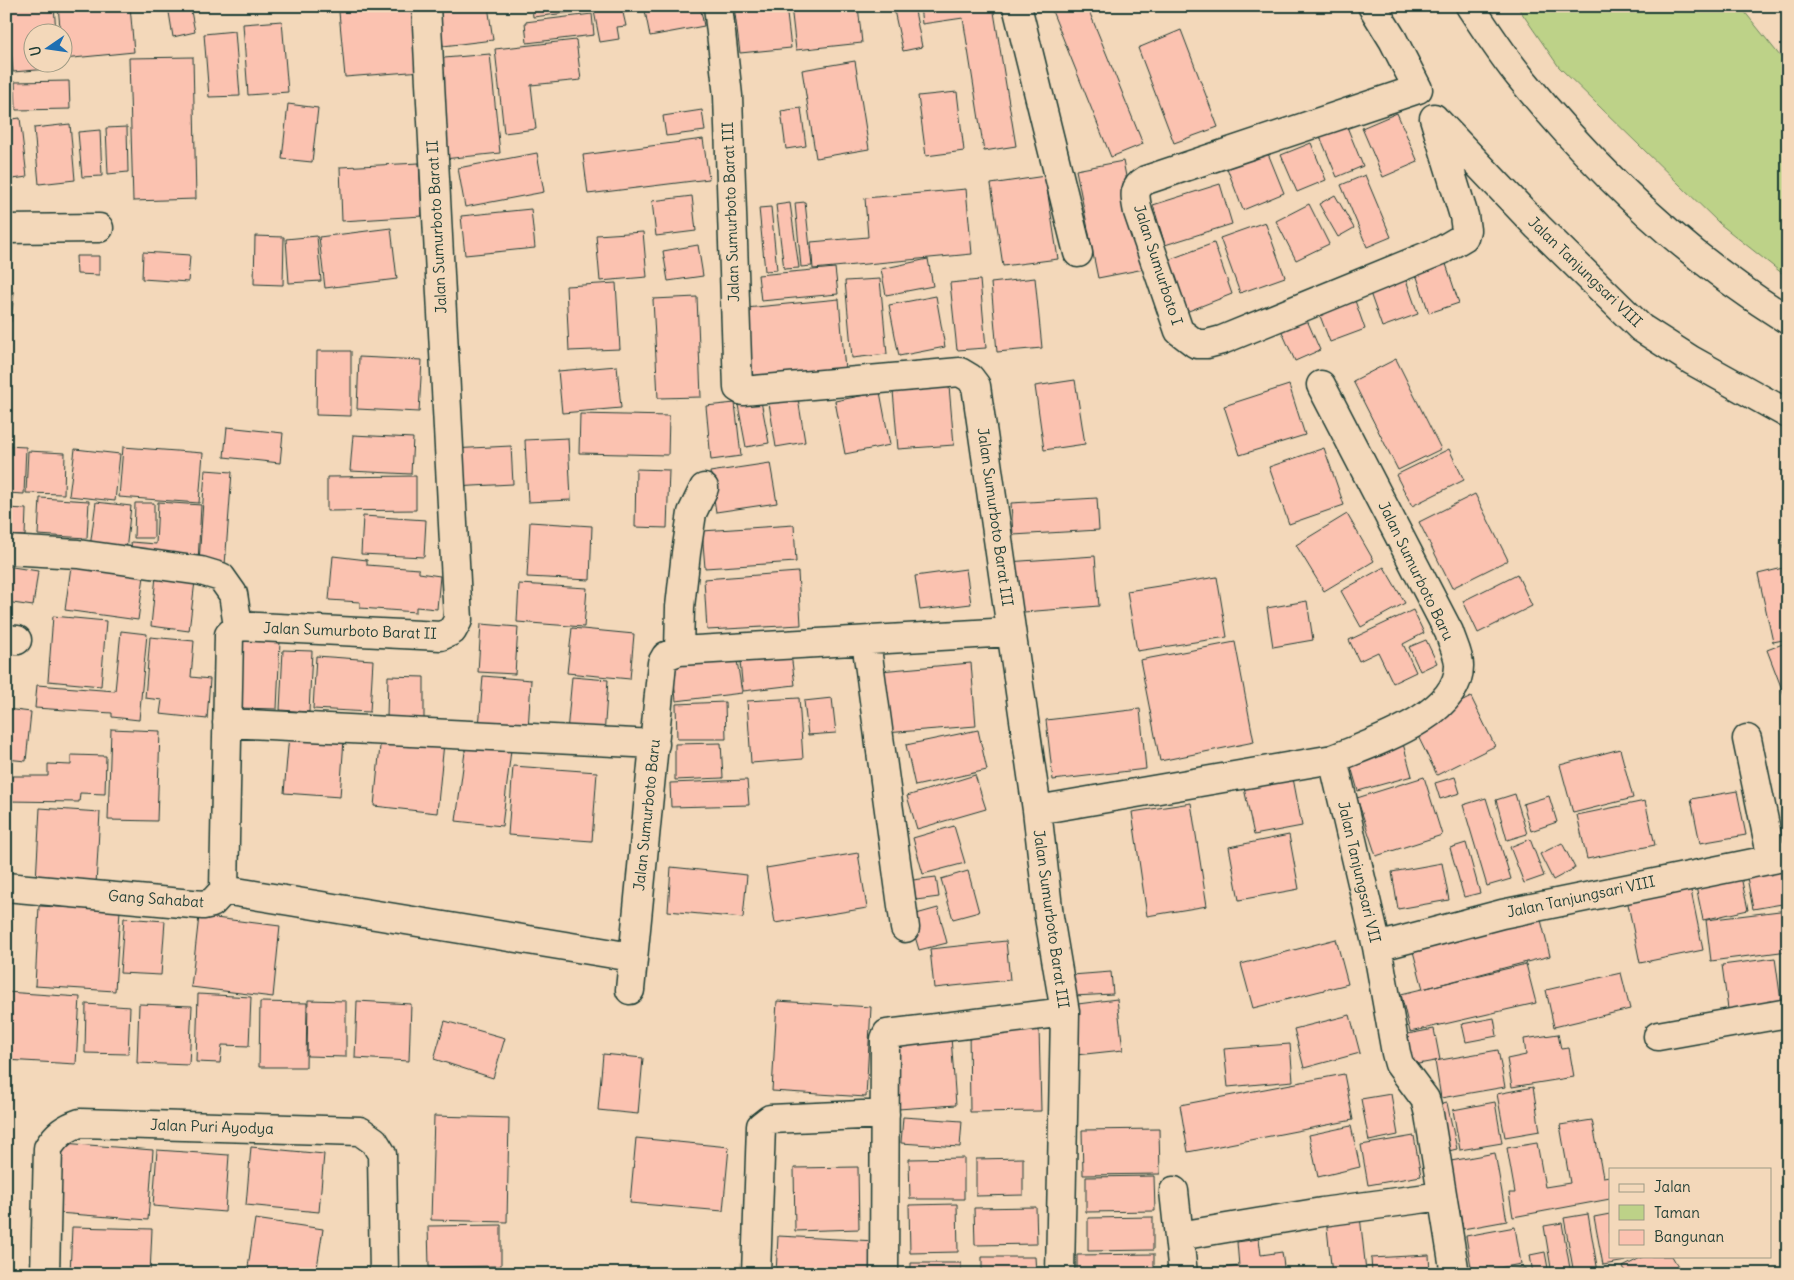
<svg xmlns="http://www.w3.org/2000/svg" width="1794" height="1280" font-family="Delius,sans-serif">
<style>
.green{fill:#bdd288;stroke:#6e885e}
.building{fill:#fbc2b0;stroke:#1f3d34}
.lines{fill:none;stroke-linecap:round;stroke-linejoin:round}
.street-casing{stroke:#1f3d34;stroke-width:31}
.highway-casing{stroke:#1f3d34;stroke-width:31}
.street{stroke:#f3d8ba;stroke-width:28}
.highway{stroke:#f3d8ba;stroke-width:28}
.labels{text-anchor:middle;stroke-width:4.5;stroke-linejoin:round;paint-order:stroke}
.street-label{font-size:15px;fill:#1f3d34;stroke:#f3d8ba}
</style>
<rect width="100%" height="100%" fill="#f3d8ba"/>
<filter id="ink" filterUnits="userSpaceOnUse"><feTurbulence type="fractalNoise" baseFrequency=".02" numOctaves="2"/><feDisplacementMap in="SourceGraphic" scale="10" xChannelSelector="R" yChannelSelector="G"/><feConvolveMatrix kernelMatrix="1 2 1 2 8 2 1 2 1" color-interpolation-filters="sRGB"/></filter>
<g filter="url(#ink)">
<path class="green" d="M1517,6h223l48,60v212l-68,-54 -161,-157z"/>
<path class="building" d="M7,6h47l2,26h-24v30h27l1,6 -47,4z
M58,6h72l4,46 -71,7z
M168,6h22l5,26 -22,5z
M417,6l5,65 -77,6 -6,-65z
M438,6h50l5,34 -50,6z
M532,6h42l1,6 -42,5z
M593,6h48l1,3 -19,4 3,13 -9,1 2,12 -19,3z
M644,6h56l4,20 -54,10z
M734,6h52l5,42 -51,5z
M791,6h67l4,37 -66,7z
M893,6h21l8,41 -19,4z
M920,6h73l23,140 -32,5 -21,-133 -41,6z
M1050,6h37l56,138 -32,13z
M592,14l2,21 -67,8 -2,-21z
M282,21l6,71 -40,3 -5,-71z
M1181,30l37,97 -44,16 -36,-95z
M235,31l5,65 -31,1 -5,-63z
M576,40l5,40 -50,5 5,44 -32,4 -9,-84z
M490,54l10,99 -56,6 -11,-100z
M193,57l3,142 -63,2 -4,-143z
M855,61l14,88 -53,9 -14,-88z
M69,81l1,28 -54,1 -1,-28z
M957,92l7,59 -38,5 -8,-60z
M288,104l30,4 -6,54 -30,-3z
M801,108l5,38 -20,3 -5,-38z
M702,110l3,21 -39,5 -3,-20z
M1397,113l21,49 -35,15 -21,-49z
M1343,117l20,49 -26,11 -21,-50z
M20,118l7,59 -21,3v-60z
M70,124l5,56 -36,4 -5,-56z
M127,127l1,45 -20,2 -2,-46z
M100,130l2,46 -20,1 -4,-45z
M703,139l6,40 -121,15 -5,-39z
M1311,143l15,37 -29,12 -16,-37z
M1267,151l17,42 -41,17 -16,-42z
M537,153l7,39 -79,15 -7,-39z
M1123,161l21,108 -46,9 -22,-108z
M419,163l3,53 -80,5 -2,-54z
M1365,175l26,62 -24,10 -26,-62z
M1045,176l13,83 -55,7 -12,-82z
M1220,184l12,40 -67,21 -12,-40z
M966,189l6,65 -159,15 -2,-27 57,-5 -3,-39z
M1335,195l19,33 -16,9 -19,-33z
M692,196l4,35 -40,5 -4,-35z
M805,202l7,64 -11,1 -6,-64z
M790,203l9,65 -15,1 -8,-64z
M1309,204l20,40 -33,16 -20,-39z
M771,207l6,63 -12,1 -6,-63z
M531,209l4,39 -70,7 -4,-39z
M1265,222l20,55 -45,16 -20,-55z
M391,228l6,51 -72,9 -6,-51z
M643,232l4,45 -47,4 -4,-46z
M255,236l29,1 -1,48 -29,-1z
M317,236l4,45 -32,2 -3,-44z
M1214,243l18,51 -46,18 -18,-52z
M698,245l5,31 -35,5 -5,-30z
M143,252l47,3 -2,27 -46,-3z
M76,256h23v19l-22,-1z
M928,259l5,27 -47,9 -5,-26z
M1446,264l13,39 -30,10 -13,-39z
M835,268l3,26 -77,7 -3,-26z
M1405,277l13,37 -36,13 -13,-37z
M1035,278l7,70 -45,4 -6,-69z
M880,279l7,75 -35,4 -7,-77z
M980,280l6,68 -29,2 -7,-67z
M616,283l4,66 -51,2 -3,-65z
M6,292h8l-3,30h-5z
M1353,295l12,34 -35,13 -13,-34z
M936,296l9,51 -46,9 -10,-51z
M697,297l4,100 -43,1 -5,-99z
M839,299l6,71 -92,8 -7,-70z
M1303,311l17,39 -25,11 -17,-38z
M317,351h34v65l-35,-1z
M359,357l63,3 -3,52 -62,-3z
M1396,359l45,90 -43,21 -45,-89z
M617,366l4,42 -59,5 -4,-42z
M1075,380l10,64 -41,6 -9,-64z
M1289,385l16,50 -65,20 -16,-49z
M949,386l5,59 -56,4 -5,-58z
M797,392l8,50 -29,5 -8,-50z
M880,392l10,53 -45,9 -10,-53z
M761,401l8,42 -23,4 -8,-42z
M735,403l6,53 -30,4 -5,-54z
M580,414l89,2 -1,39 -89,-2z
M227,427l56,6 -3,30 -56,-6z
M353,435l60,3 -2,36 -61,-3z
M568,438l3,62 -43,2 -3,-62z
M6,446l20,1 -2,47 -18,-1z
M511,446l2,38 -60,3 -2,-38z
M123,447l80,6 -4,50 -80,-6z
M1324,448l20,57 -55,19 -20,-57z
M75,449l45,5 -5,47 -46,-5z
M1449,449l15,31 -52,26 -16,-31z
M28,451l37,2 -1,41 -38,-1z
M770,463l7,40 -61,9 -6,-40z
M636,469l33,1 -2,58 -32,-1z
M205,470l27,2 -7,93 -26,-2z
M416,476v34l-89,1v-34z
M1475,494l33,66 -56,28 -33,-66z
M40,498l49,3 -2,37 -49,-3z
M1097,498l2,32 -86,5 -2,-32z
M96,502l35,4 -5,45 -36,-4z
M158,502l43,3 -3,58 -66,-12 -1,-9 25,2z
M135,503h19v35h-20z
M6,508l20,1 -1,27 -19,-1z
M1347,514l27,47 -50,30 -28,-46z
M363,516l63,4 -2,37 -63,-3z
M530,522l62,4 -2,54 -63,-3z
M794,525l2,37 -91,6 -3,-37z
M1788,541v28l-6,-26z
M333,556l34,4v5l52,4v4l21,3 -3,33 -21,-2v5l-56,-4v-6l-31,-2z
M1095,556l4,50 -88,7 -4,-51z
M72,559l73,10 -7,51 -73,-10z
M6,566l32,5 -5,35 -27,-4z
M1384,567l21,36 -44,24 -20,-36z
M1783,568l5,23v48l-15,3 -15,-68z
M966,569l5,35 -51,6 -5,-34z
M798,572l3,53 -94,5 -3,-51z
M1517,574l15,32 -54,27 -15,-32z
M156,576l39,5 -6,50 -38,-5z
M1217,577l10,60 -90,14 -10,-60z
M519,584l68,4 -3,39 -67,-5z
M1307,601l6,39 -40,7 -6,-39z
M1413,610l11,23 -21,11 13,28 -23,11 -15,-31 -19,9 -10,-21z
M53,616l53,5 -5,65 -53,-5z
M481,624l37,3 -3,47 -37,-2z
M572,628l62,6 -4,45 -63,-6z
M121,631l26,3 -8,86 -27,-3v-4l-77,-5 2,-23 78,6z
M150,637l44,4 -3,36 19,2 -3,40 -47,-5 2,-14 -17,-2z
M241,640l39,1 -3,68 -39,-1z
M1426,640l11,23 -17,8 -11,-24z
M1235,642l19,100 -94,19 -20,-101z
M1788,642v63l-21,-55z
M790,646l5,39 -52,6 -4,-39z
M283,650l29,1 -3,61 -29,-2z
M736,654l6,39 -66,8 -4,-40z
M316,656l57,4 -3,52 -57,-3z
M971,663l5,63 -91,7 -5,-62z
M388,676l36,1v42l-37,-1z
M483,676l48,4 -3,51 -49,-3z
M572,677l36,3 -4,56 -37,-4z
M1471,697l24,49 -58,29 -24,-49z
M799,698l4,61 -52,4 -4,-62z
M832,698l4,35 -28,2 -4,-34z
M725,702l1,37h-49l-1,-35z
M6,709l25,3 -5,49 -20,-2z
M1140,709l6,60 -93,11 -7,-60z
M111,729l49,2 -3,90 -49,-1z
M978,730l9,40 -72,16 -9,-41z
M289,735l55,4 -4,58 -56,-4z
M381,736l63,7 -7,70 -63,-7z
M1402,740l10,36 -54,15 -10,-35z
M721,743l2,35 -48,2v-36z
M466,744l45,6 -9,76 -46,-5z
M1620,749l13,49 -60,15 -13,-48z
M71,755l35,1 -1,38 -25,-1 -1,9 -73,-1v-25h42v-12l23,1z
M513,766l84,6 -5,69 -84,-6z
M975,775l11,34 -69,20 -10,-33z
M1424,777l18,58 -66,21 -19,-58z
M1455,777l5,16 -20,6 -5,-16z
M1293,778l9,48 -48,9 -10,-47z
M747,780l2,25 -78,2 -1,-24z
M1737,791l9,44 -46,8 -9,-44z
M1515,794l12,40 -20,6 -11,-40z
M1549,796l8,26 -26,9 -8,-27z
M1486,798l25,81 -24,7 -24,-81z
M1645,801l10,44 -68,14 -10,-44z
M1191,803l16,103 -60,10 -15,-104z
M40,808l60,4 -4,73 -60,-4z
M6,816h4l-3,50h-1z
M954,826l11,37 -42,11 -10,-36z
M1289,835l10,54 -60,11 -10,-53z
M1530,839l14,37 -20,7 -14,-36z
M1466,843l14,50 -16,4 -14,-49z
M1562,843l13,25 -22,12 -13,-26z
M858,853l9,55 -92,15 -9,-55z
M1442,863l7,37 -51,9 -6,-37z
M1788,864v39l-35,6 -7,-37z
M671,867l76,8 -4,43 -75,-7z
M1739,867l9,43 -45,10 -9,-43z
M968,871l11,41 -26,7 -12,-40z
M936,877l3,20 -23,3 -3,-20z
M1689,881l14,69 -63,13 -14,-69z
M39,906l81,4 -5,81 -80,-5z
M938,908l9,35 -28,7 -10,-34z
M1538,908l12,48 -127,33 -13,-49z
M1788,910v41l-77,10 -5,-41z
M199,916l81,10 -7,71 -82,-10z
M124,918l41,3 -4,54 -41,-2z
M1336,939l12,45 -95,24 -12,-44z
M1006,941l4,39 -76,8 -4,-39z
M1775,958l6,43 -53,8 -6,-44z
M1526,964l10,39 -126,29 -9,-38z
M1111,972l2,22 -39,2 -2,-21z
M1621,973l9,36 -76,18 -8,-37z
M6,992l74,5 -4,67 -70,-4z
M198,994l53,3 -2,49 -27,-1 -2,18 -24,-1z
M1117,999l6,51 -47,5 -6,-50z
M308,1000l38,1v56l-39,-1z
M357,1001l54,3 -2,57 -54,-3z
M777,1001l94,6 -5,90 -94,-6z
M260,1002l47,1 -1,64h-47z
M86,1004l44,3 -2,47 -43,-1z
M139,1004l53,2 -3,59 -52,-2z
M1350,1015l10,38 -56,15 -10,-39z
M1494,1018l3,18 -31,6 -4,-18z
M445,1021l60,17 -12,40 -59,-19z
M969,1028h70l2,83 -71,1z
M1434,1029l6,31 -38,7 -5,-31z
M1558,1034l3,15 8,-1 5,29 -62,10 -5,-28 19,-4 -2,-16z
M951,1037l5,68 -58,4 -5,-67z
M1290,1044l3,37 -65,6 -4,-38z
M1498,1050l7,37 -64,11 -6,-37z
M603,1054l40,4 -5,56 -40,-4z
M1344,1074l9,46 -165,32 -8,-47z
M1533,1087l7,44 -35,6 -8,-43z
M1391,1094l7,41 -29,6 -8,-42z
M1495,1102l7,41 -42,7 -7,-40z
M1447,1103l10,46 -17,4 -9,-46z
M434,1116l75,2 -2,104 -76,-2z
M903,1117l59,4 -2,26 -59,-4z
M1592,1120l11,57 7,-1v23l-97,18 -4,-24h6l-8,-45 30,-5 8,44 25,-4 -10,-58z
M1351,1126l9,41 -42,10 -9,-42z
M1159,1129l1,45 -77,1 -1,-45z
M1414,1136l7,40 -53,9 -7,-40z
M636,1138l93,9 -6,64 -93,-8z
M63,1143l90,7 -5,70 -90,-7z
M251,1147l73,7 -5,58 -73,-7z
M157,1150l72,5 -4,57 -72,-6z
M1495,1153l12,68 -44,8 -3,-20 -7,1 -7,-38 7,-1 -2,-10z
M964,1158v41h-54l-1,-40z
M1023,1158v37l-47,1v-37z
M858,1167l1,62 -64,2 -1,-63z
M1154,1176l1,35 -69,1v-35z
M957,1204l1,48 -48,1 -1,-48z
M1036,1207l1,37 -62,1 -1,-37z
M1588,1214l10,58 -24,2 -10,-56z
M1610,1214v42h15l1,5 -23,4 -9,-48z
M1360,1216l6,55 -34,3 -6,-55z
M1153,1217v33l-65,1v-33z
M255,1219l68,10 -7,45h-69z
M1562,1223l9,51h-19l-8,-48z
M501,1225v41l-72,1 -1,-41z
M72,1227l80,2 -2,45h-80z
M1515,1227l6,37 -49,9 -6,-37z
M778,1236l98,5 -1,33h-99z
M1259,1239l2,16 21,-3 3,22h-60l-1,-6 15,-2 -2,-24z
M1545,1252l4,22h-16l-3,-19z
M1154,1254v20h-77v-19z
M1429,1255l1,19h-58l-1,-16z
M1644,1256h28l8,14 -7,4h-47l-3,-7z
M982,1257h53l1,17h-54z
M911,1263h50v11h-50z
M1525,1268l1,6h-37z"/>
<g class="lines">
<defs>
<path id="street" d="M718,6l10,90 10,292 5,3 217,-19 10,6 6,8 61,424 12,107 16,95 -5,262
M1017,6l61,247
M1372,6l21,34 25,49 -272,91c-14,8 -11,17 -8,32l41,119 17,13h11l15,-4 220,-90 22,-13 2,-7 -2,-14 -30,-98
M1438,122l100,105 103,101 50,32 97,54
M6,229l93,-1
M1321,385l128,247c3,10 10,23 10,33 1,51 -88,78 -126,94
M6,550l72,4 123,17 20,6 12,17 5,32
M6,639l11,1
M866,641l39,287
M679,651l1,-44 6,-54 6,-40 12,-25
M227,723l428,21
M1747,739l25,120
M1037,810l296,-51 44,188 19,106 3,11 26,35 4,15 26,160
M6,887l197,18 9,-2 12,-13 5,-255 9,-9 203,10 11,-5 6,-11 -32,-614
M224,890l408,67
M1377,947l125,-33 286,-58
M630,990l32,-327 4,-7 13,-5 332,-19
M1658,1036l130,-23
M1174,1191l9,83
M1179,1236l143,-24 120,-16
M45,1274l3,-126c9,-14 17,-20 32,-25l280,8 14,10 8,13 2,120
M756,1274l5,-148 9,-7 115,-5
M884,1274l1,-235 2,-5 178,-22"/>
<path id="highway" d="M1470,6c16,24 32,49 50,71 76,94 165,179 268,243"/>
</defs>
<use href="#street" class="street-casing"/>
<use href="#highway" class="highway-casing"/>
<use href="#street" class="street"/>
<use href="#highway" class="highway"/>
</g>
</g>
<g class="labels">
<g class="street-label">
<text transform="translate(731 212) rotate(-92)" y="5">Jalan Sumurboto Barat III</text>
<text transform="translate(437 227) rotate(-93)" y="5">Jalan Sumurboto Barat II</text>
<text transform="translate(1158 265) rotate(72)" y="5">Jalan Sumurboto I</text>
<text transform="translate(1585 272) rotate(44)" y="5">Jalan Tanjungsari VIII</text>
<text transform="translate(995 517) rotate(82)" y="5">Jalan Sumurboto Barat III</text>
<text transform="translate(1416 571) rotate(64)" y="5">Jalan Sumurboto Baru</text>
<text transform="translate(350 631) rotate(2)" y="5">Jalan Sumurboto Barat II</text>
<text transform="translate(647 815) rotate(-84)" y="5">Jalan Sumurboto Baru</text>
<text transform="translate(1359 872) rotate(77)" y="5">Jalan Tanjungsari VII</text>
<text transform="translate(1581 897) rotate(-12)" y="5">Jalan Tanjungsari VIII</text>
<text transform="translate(156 899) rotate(4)" y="5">Gang Sahabat</text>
<text transform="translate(1051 919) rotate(82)" y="5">Jalan Sumurboto Barat III</text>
<text transform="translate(212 1127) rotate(2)" y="5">Jalan Puri Ayodya</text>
</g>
</g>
<rect width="1794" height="1280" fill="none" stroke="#f3d8ba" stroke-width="25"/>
<rect x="12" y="12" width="1769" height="1255" fill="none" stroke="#1f3d34" stroke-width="2" filter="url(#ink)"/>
<rect x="1609" y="1168" width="162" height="90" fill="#f3d8ba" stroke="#9e9a84"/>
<rect x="1619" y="1184" width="25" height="8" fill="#f3d8ba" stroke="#9e9a84"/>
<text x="1654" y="1192" font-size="15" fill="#1f3d34">Jalan</text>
<rect x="1619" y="1205" width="25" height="15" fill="#bdd288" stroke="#9e9a84"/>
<text x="1654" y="1218" font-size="15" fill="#1f3d34">Taman</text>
<rect x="1619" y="1230" width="25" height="15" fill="#fbc2b0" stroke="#9e9a84"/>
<text x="1654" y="1242" font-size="15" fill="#1f3d34">Bangunan</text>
<g transform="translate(48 48) rotate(257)"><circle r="24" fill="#f3d8ba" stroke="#9e9a84"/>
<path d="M0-4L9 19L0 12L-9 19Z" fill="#1f6fb2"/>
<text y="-8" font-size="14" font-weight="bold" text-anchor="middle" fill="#1f3d34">U</text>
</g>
</svg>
